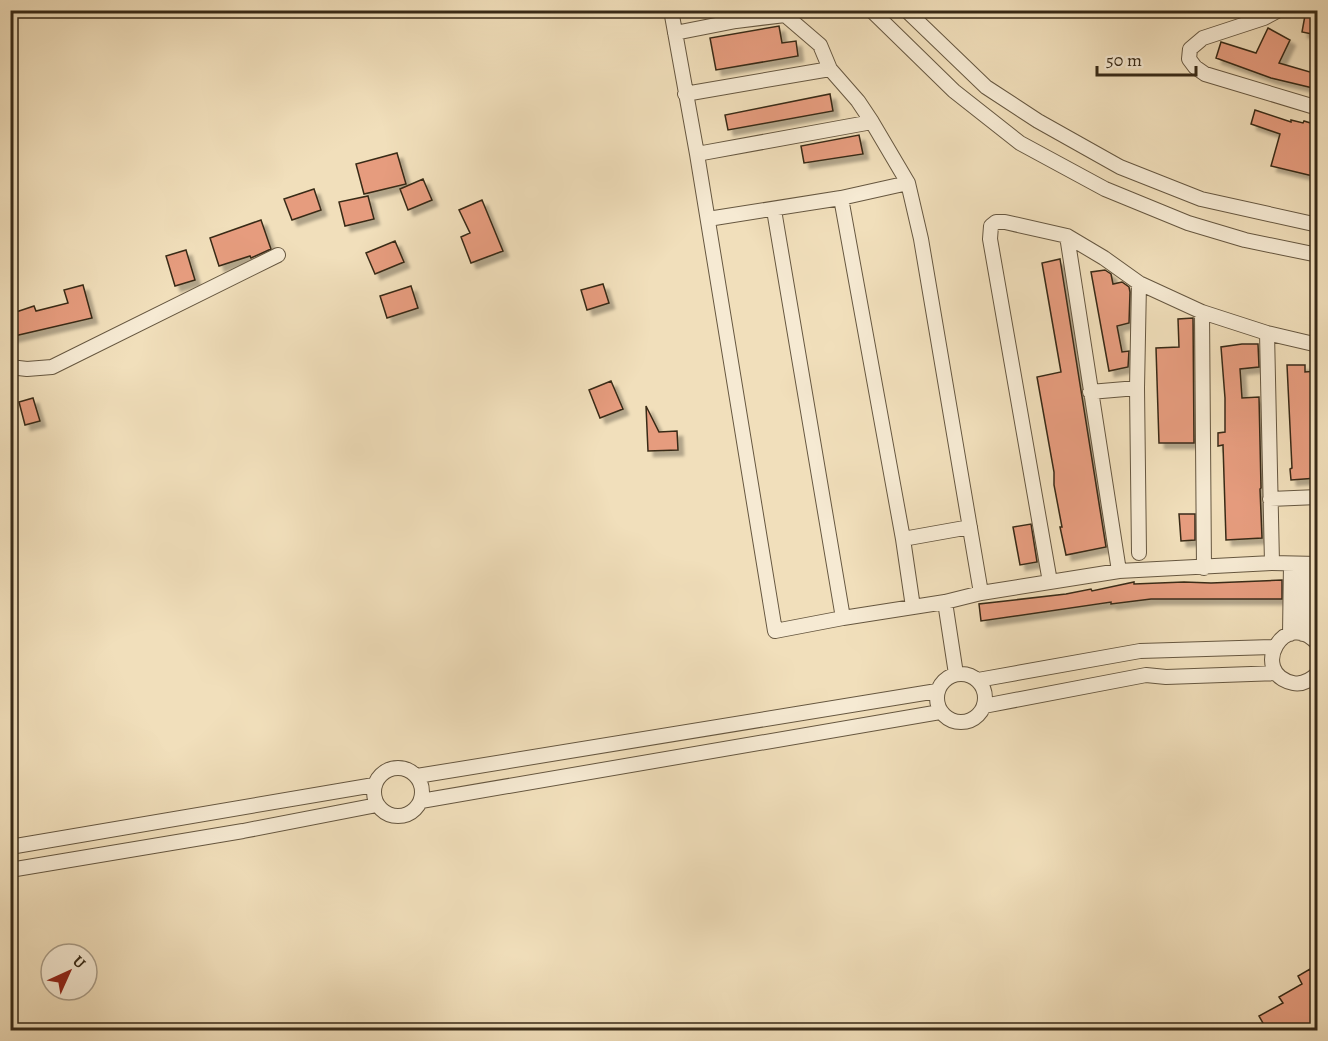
<svg xmlns="http://www.w3.org/2000/svg" width="1328" height="1041" font-family="Alegreya,serif">
<style>
.building{fill:#e69c7e;stroke:#382a17;stroke-width:1.5;filter:url(#shadow)}
.lines{fill:none;stroke-linecap:round;stroke-linejoin:round}
.street-casing{stroke:#665740;stroke-width:16}
.street{stroke:#f6ead3;stroke-width:14}
</style>
<defs>
<filter id="shadow"><feDropShadow dx="5.5" dy="5.5" stdDeviation="1.5" flood-color="#0004"/></filter>
</defs>
<rect width="100%" height="100%" fill="#f1dfbb"/>
<filter id="stains"><feTurbulence type="fractalNoise" baseFrequency=".00333" numOctaves="4"/><feColorMatrix values="0 0 0 0 .2 0 0 0 0 .09 0 0 0 0 .02 0 0 0 .5 -.17"/></filter>
<radialGradient id="worn" r=".72"><stop offset=".6" stop-color="#630" stop-opacity="0"/><stop offset="1" stop-color="#630" stop-opacity=".3"/></radialGradient>
<path class="building" d="M1306,10h11v25l-15,-3z
M779,26l3,17 14,-2 2,15 -82,14 -6,-32z
M1268,28l22,12 -11,23 38,11v15l-46,-11 -55,-20 5,-16 35,11z
M830,94l3,17 -105,19 -3,-15z
M1255,110l36,12v-2l12,3 1,-2 13,4v52l-46,-11 9,-32 -29,-10z
M859,135l4,19 -59,9 -3,-17z
M397,153l9,31 -42,10 -8,-30z
M423,179l9,21 -24,10 -8,-21z
M314,189l7,21 -29,10 -8,-21z
M368,196l6,23 -29,7 -6,-24z
M482,200l21,51 -32,12 -10,-26 9,-4 -11,-23z
M261,220l10,29 -20,9 -1,-2 -31,10 -9,-28z
M395,241l9,21 -29,12 -9,-21z
M186,250l9,30 -20,6 -9,-30z
M1060,259l46,288 -40,8 -6,-28h2l-8,-42v-13l-17,-95 24,-5 -19,-109z
M1105,270l6,4 2,10 9,-2 7,5 1,5 -1,31 -12,3 5,26 7,-1 -1,16 -19,4 -18,-99z
M603,284l6,19 -22,7 -6,-20z
M83,285l9,33 -82,19v-23l24,-8 2,5 32,-8 -4,-13z
M411,286l7,22 -31,10 -7,-22z
M1193,318l1,125h-35l-3,-95 23,-1 -1,-28z
M1242,344h16l1,23 -19,2 2,29 17,-1 2,91 -1,1 2,49 -36,2 -3,-95 -5,1v-13l7,-1v-34l-4,-51z
M1287,365h18v7l12,-1v107l-26,2 -1,-11 2,-1z
M611,381l12,28 -23,9 -11,-28z
M33,398l7,23 -15,4 -6,-23z
M646,406l13,26 18,-1 1,19 -30,1z
M1179,514h16v26l-14,1z
M1031,524l6,38 -17,3 -7,-38z
M1282,580v19h-131l-40,5v-2l-130,19 -2,-17 87,-10 25,-5 1,2 42,-9v2l50,-2 27,1z
M1310,969l7,13v48h-50l-8,-14 24,-13 -4,-6 23,-13 -4,-8z"/>
<g class="lines">
<defs>
<path id="street" d="M671,10l26,144 78,477 68,-13 102,-16 36,-9 138,-22 153,-8 46,1
M871,10l83,81 66,52 85,46 83,34 57,17 73,15
M906,10l80,77 52,34 82,46 81,32 117,26
M1279,10l-15,8 -61,20 -13,11 -1,10 6,8 10,7 113,34
M675,33l61,-12 49,-6 35,30 10,24 28,32 14,21 36,61 13,56 60,354
M685,94l145,-25
M697,154l175,-32
M841,198l62,341 10,68
M774,210l69,408
M708,219l133,-21 67,-15
M1067,236l52,335
M1139,283l-2,105 2,165
M1202,312l2,256
M1267,333l5,230
M10,367l17,2 25,-2 226,-112
M1090,392l47,-4
M1270,499l48,-2
M903,539l67,-12
M1303,564v70
M1050,582l-60,-343 1,-13 5,-4h9l62,14 37,22 35,25 63,29 65,21 51,12
M945,602l11,72
M1290,634l1,-70
M1318,644c-33,-38 -70,29 -25,39 10,2 18,-3 25,-10
M937 698a24 24 0 1 1 48 0a24 24 0 1 1-48 0Z
M978,680l162,-29 134,-4
M984,706l162,-31 20,2 110,-4
M374 792a24 24 0 1 1 48 0a24 24 0 1 1-48 0Z
M417,776l520,-85
M421,801l519,-89
M10,847l364,-62
M10,870l233,-39 134,-26"/>
</defs>
<use href="#street" class="street-casing"/>
<use href="#street" class="street"/>
</g>
<rect width="1328" height="1041" fill="none" stroke="#f1dfbb" stroke-width="36"/>
<rect x="12" y="12" width="1304" height="1017" fill="none" stroke="#382a17" stroke-width="3"/>
<rect x="18" y="18" width="1292" height="1005" fill="none" stroke="#382a17" stroke-width="1.5"/>
<g transform="translate(69 972) rotate(45)"><circle r="28" fill="#f6ead3" stroke="#aa9d88" stroke-width="1.5"/>
<path d="M0-4.5L10 22L0 15L-10 22Z" fill="#8f2418"/>
<text y="-9" font-size="16" font-weight="bold" text-anchor="middle" fill="#382a17">U</text>
</g>
<path d="M1097 66v9h99v-9" fill="none" stroke="#382a17" stroke-width="3"/>
<text x="1106" y="66" font-size="18" fill="#382a17" stroke="#f6ead3" stroke-width="4.5" paint-order="stroke">50 m</text>
<rect width="100%" height="100%" filter="url(#stains)"/>
<rect width="100%" height="100%" fill="url(#worn)"/>
</svg>
